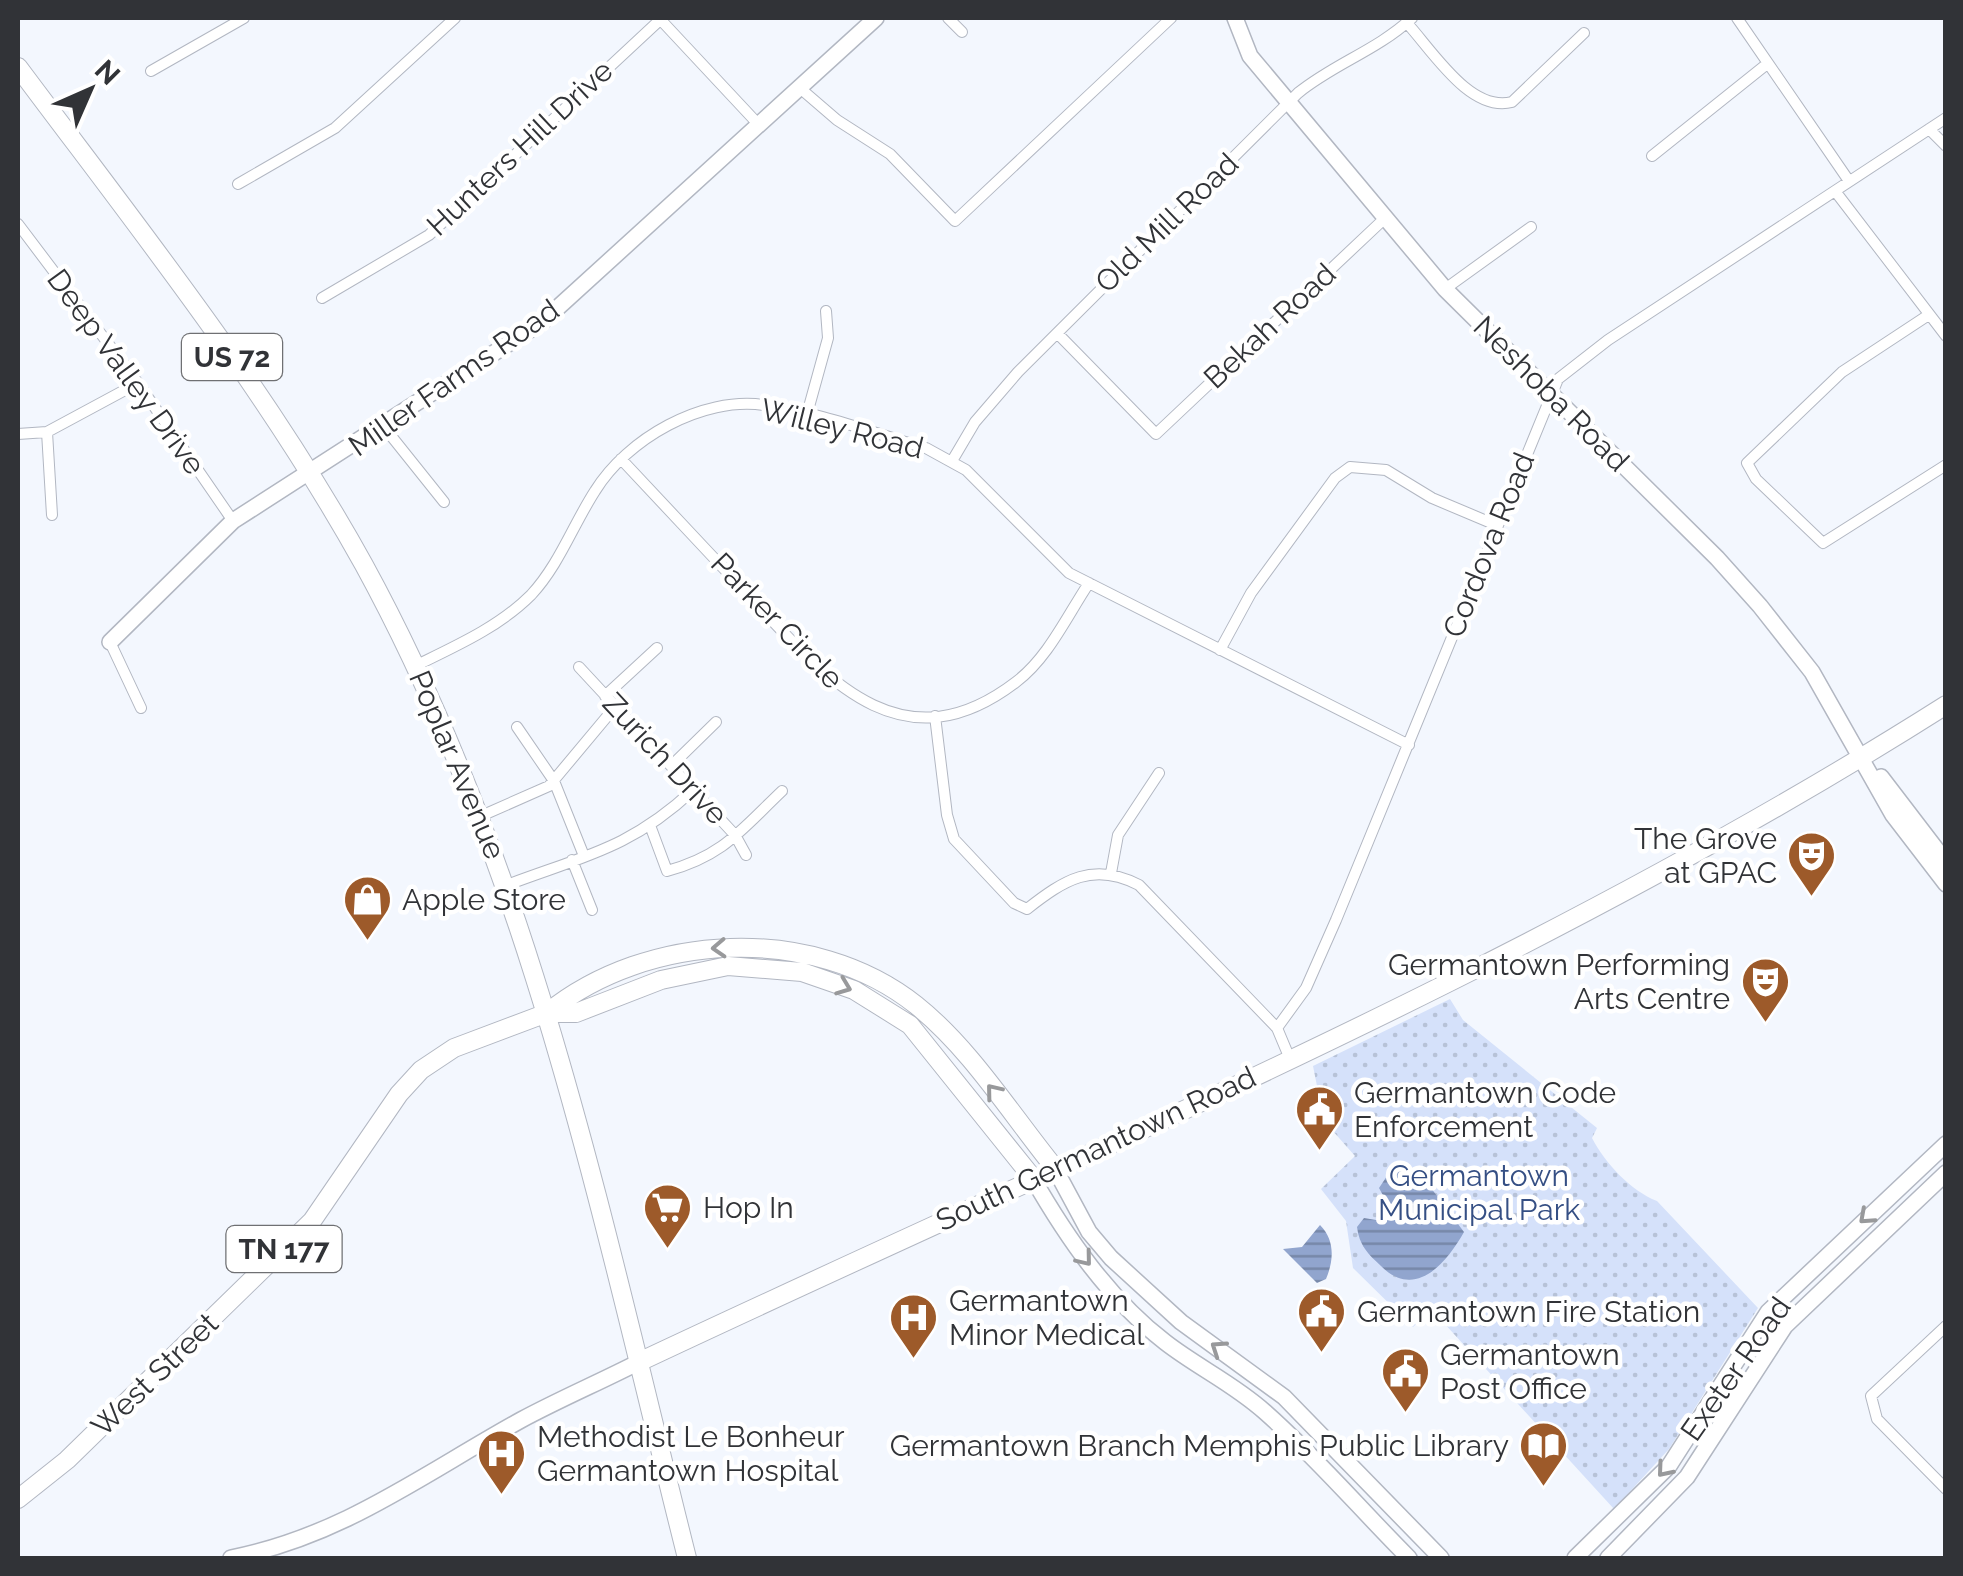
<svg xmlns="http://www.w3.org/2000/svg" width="1963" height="1576" font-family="Raleway,sans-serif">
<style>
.park{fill:url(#park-dots)}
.water{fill:url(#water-rules)}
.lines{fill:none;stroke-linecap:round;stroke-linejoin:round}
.street-casing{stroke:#b2b7c2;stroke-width:12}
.secondary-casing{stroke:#b2b7c2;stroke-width:18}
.primary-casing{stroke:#b2b7c2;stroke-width:20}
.street{stroke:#fff;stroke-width:10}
.secondary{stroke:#fff;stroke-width:15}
.primary{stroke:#fff;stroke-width:18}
.oneway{stroke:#98999b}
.labels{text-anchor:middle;stroke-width:9;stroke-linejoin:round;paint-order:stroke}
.shield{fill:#fff;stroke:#6f7073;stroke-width:2.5}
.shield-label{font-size:28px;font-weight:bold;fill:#313337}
.street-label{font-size:30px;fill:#313337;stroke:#fff}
.poi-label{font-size:30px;fill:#313337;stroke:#fff;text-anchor:start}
.park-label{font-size:30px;fill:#354f84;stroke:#fff}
</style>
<defs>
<pattern id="park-dots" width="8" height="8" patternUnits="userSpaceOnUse" patternTransform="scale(2.5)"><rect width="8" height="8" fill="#d5e1fa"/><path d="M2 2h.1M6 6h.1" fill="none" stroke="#b7c2d7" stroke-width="1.8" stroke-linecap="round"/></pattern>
<pattern id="water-rules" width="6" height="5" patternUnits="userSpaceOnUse" patternTransform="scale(2.5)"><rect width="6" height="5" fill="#91a5ce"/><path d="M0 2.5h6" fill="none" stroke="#7787a8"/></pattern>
</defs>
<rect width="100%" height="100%" fill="#f3f7fe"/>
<path class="park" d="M1450,999l13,21 134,108 -5,10c13,25 39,53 65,63l101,107 -89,141 -55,60 -182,-199 -19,17 -60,-59 -7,-47 -25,-32 34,-33 -31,-35 -11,-55z"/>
<path class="water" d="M1397,1161l31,23 36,48c-18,32 -49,68 -83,34 -13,-12 -22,-21 -24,-39l7,-9 18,3 7,-4 2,-7 -12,-22z
M1320,1225c15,15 14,35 6,54l-9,4 -34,-34 19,-2z"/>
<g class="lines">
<defs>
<path id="street" d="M659,18l100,107
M948,18l14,14
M1737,18l112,163
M1406,22c26,28 64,91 106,80l72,-69
M151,71l93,-53
M801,89l36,31 53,34 65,67 216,-203
M1929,129l17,17
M1652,156l115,-92
M238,184l97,-56 120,-110
M1835,191l111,145
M18,224l120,159 95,138
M1445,289l86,-62
M322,298l107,-63 233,-217
M1927,316l-85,56 -95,91 9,16 67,64 123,-78
M1058,334l98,100 228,-215
M807,414l21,-76 -2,-27
M384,427l60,75
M47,432l5,83
M18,434l29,-2 91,-49
M621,459c40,43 81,86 121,129 77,82 155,185 274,94 32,-24 51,-66 73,-99
M952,461l23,-39 43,-50 280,-279c37,-30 78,-42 114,-75
M110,642l31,66
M1220,650l31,-57 84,-115 15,-11 36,3 46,28 64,27
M415,666c41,-20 84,-39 116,-71 28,-30 42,-70 64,-104 32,-52 107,-95 169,-86 55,7 109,28 162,43l40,22 103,103 340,172
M579,667l156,168 11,20
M605,696l52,-48
M935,716l12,99 7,24 60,64 13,6c37,-29 66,-48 112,-24l138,143 13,31
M517,727l37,54 30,75
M671,766l45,-44
M481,816l68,-30 66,-79
M651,828l16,43c56,-15 74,-41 115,-80
M572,860l20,50
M1111,873l7,-38 41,-62
M507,885c77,-29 124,-37 186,-95
M1277,1028l29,-40 30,-68 222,-541 50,-39 338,-222
M1946,1326l-75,70 6,23 69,70"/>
<path id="secondary" d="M1235,18l15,38 195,233 272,269 43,48 52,66 81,143 53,69
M110,642l123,-121 309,-199 334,-304
M1881,777l65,85
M1054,1167l35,65 22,26 70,64 103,75 157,161
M1032,1177c35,61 77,122 133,165 32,25 69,42 100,70 51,45 96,98 144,146
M231,1558c112,-22 192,-84 290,-138 39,-21 79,-38 118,-58
M1575,1558l94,-92 99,-154 178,-168
M1608,1558l79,-81 98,-151 161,-153"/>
<path id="primary" d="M18,67c121,162 248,321 346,498 169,309 238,656 323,993
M547,1013c100,-81 266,-90 369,-8 54,43 95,109 138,162
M639,1362c441,-208 894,-395 1307,-657
M18,1499l49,-39 245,-239 87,-127 22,-24 33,-22 93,-35h29l85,-33 67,-14 74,6 52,18 56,35 122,152"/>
</defs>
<use href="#street" class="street-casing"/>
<use href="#secondary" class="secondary-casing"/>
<use href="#primary" class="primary-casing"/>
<use href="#street" class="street"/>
<use href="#secondary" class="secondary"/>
<use href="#primary" class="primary"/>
</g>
<defs><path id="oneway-chevron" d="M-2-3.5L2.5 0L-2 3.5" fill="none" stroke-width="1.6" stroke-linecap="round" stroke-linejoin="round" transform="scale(2.5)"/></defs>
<g class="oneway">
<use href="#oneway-chevron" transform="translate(719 948) rotate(177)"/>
<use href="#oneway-chevron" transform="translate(844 987) rotate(21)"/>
<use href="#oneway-chevron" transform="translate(993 1091) rotate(-129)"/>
<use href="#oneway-chevron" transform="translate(1866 1217) rotate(138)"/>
<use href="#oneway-chevron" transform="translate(1085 1259) rotate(51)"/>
<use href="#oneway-chevron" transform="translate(1218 1348) rotate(-146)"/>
<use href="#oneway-chevron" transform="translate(1664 1470) rotate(130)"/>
</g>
<defs>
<symbol id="theatre-pin" viewBox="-11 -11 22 30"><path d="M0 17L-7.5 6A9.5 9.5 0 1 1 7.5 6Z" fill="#9d5a2a" stroke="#fff"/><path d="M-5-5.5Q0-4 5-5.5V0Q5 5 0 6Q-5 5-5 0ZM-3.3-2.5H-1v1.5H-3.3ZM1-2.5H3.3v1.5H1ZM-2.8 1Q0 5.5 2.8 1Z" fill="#fff"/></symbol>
<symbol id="shop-pin" viewBox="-11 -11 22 30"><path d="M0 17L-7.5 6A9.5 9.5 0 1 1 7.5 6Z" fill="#9d5a2a" stroke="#fff"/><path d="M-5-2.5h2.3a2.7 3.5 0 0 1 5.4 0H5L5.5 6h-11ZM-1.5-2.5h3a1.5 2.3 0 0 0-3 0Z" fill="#fff"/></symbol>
<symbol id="civic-pin" viewBox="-11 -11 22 30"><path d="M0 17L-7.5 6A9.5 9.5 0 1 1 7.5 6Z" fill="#9d5a2a" stroke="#fff"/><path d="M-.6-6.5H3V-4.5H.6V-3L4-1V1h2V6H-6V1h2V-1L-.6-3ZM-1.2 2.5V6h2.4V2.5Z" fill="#fff"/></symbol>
<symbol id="supermarket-pin" viewBox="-11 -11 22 30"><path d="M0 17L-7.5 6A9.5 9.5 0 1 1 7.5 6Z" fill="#9d5a2a" stroke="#fff"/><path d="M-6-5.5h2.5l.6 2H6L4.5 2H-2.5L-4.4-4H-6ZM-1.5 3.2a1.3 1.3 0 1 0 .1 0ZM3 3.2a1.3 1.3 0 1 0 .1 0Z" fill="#fff"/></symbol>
<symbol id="hospital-pin" viewBox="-11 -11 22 30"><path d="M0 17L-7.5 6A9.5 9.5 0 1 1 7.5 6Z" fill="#9d5a2a" stroke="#fff"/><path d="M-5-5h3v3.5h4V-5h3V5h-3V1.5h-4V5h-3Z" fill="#fff"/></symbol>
<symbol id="library-pin" viewBox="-11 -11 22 30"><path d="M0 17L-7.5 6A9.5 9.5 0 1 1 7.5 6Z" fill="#9d5a2a" stroke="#fff"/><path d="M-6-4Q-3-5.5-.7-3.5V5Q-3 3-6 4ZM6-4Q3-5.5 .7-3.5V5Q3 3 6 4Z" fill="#fff"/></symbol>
</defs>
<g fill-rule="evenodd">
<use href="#theatre-pin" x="1784" y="828" width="55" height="75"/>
<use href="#shop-pin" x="340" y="872" width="55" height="75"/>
<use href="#theatre-pin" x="1738" y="954" width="55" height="75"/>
<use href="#civic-pin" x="1292" y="1082" width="55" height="75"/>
<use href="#supermarket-pin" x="640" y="1180" width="55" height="75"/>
<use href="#civic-pin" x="1294" y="1284" width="55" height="75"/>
<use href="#hospital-pin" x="886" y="1290" width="55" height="75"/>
<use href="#civic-pin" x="1378" y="1344" width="55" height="75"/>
<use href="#library-pin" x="1516" y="1418" width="55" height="75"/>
<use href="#hospital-pin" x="474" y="1426" width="55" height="75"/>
</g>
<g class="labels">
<g class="shield">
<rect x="182" y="334" width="100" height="46" rx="8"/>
<rect x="226.5" y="1226" width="115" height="46" rx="8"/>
</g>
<g class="shield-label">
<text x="232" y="367">US 72</text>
<text x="284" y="1259">TN 177</text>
</g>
<g class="street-label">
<text transform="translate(520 148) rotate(-43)" y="10">Hunters Hill Drive</text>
<text transform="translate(1167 223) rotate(-44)" y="10">Old Mill Road</text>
<text transform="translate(1270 326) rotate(-43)" y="10">Bekah Road</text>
<text transform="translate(126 372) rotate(54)" y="10">Deep Valley Drive</text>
<text transform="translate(454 378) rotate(-35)" y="10">Miller Farms Road</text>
<text transform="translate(1551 394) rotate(45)" y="10">Neshoba Road</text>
<text transform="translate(842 429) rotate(14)" y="10">Willey Road</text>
<text transform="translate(1489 545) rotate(-68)" y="10">Cordova Road</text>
<text transform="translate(777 621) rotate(46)" y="10">Parker Circle</text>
<text transform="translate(665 759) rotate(47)" y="10">Zurich Drive</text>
<text transform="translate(457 765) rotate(67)" y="10">Poplar Avenue</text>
<text transform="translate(1096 1149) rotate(-25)" y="10">South Germantown Road</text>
<text transform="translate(1736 1369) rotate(-55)" y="10">Exeter Road</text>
<text transform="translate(155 1375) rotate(-44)" y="10">West Street</text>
</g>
<g class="poi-label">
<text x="1777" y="849" text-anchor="end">The Grove<tspan x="1777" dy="34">at GPAC</tspan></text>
<text x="402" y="910">Apple Store</text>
<text x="1730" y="975" text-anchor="end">Germantown Performing<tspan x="1730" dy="34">Arts Centre</tspan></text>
<text x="1354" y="1103">Germantown Code<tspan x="1354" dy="34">Enforcement</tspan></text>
<text x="703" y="1218">Hop In</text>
<text x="949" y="1311">Germantown<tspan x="949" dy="34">Minor Medical</tspan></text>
<text x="1357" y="1322">Germantown Fire Station</text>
<text x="1440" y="1365">Germantown<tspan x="1440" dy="34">Post Office</tspan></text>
<text x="537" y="1447">Methodist Le Bonheur<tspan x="537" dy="34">Germantown Hospital</tspan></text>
<text x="1509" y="1456" text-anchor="end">Germantown Branch Memphis Public Library</text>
</g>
<g class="park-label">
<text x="1479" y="1186">Germantown<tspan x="1479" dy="34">Municipal Park</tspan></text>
</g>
</g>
<rect width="1963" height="1576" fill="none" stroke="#313337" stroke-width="40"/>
<g transform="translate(90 90) rotate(45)" stroke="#ffffff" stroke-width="8" paint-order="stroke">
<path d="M0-8L18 38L0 25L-18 38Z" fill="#313337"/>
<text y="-15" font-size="28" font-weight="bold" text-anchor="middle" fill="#313337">N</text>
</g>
</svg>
